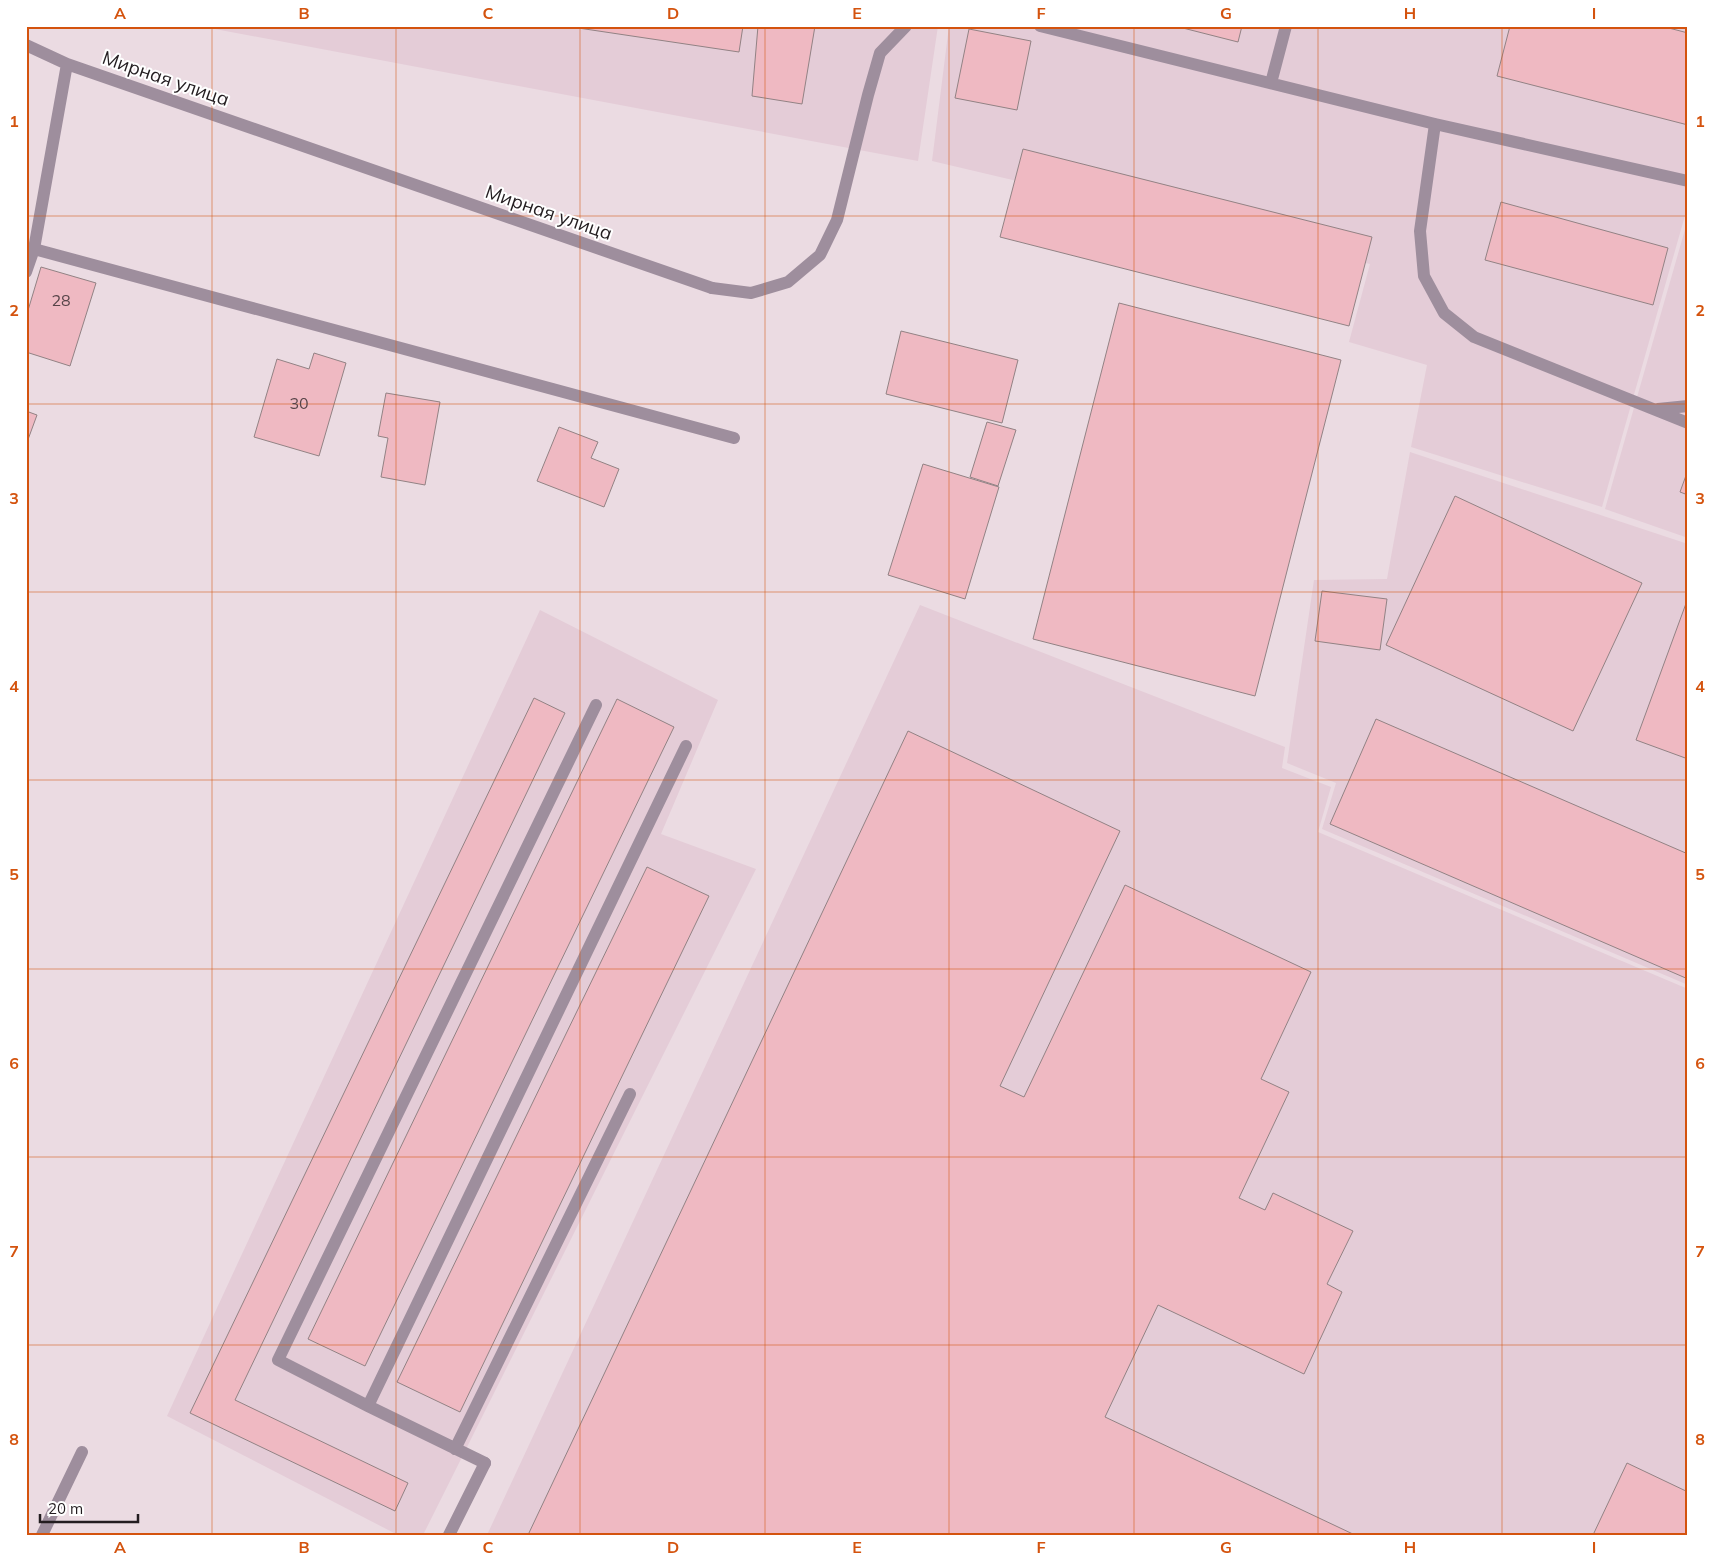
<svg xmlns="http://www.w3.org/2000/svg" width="1714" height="1561" font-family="Mulish,sans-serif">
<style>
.built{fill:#e4ccd7}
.building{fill:#efb9c2;stroke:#928284}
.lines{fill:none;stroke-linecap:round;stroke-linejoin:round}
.service{stroke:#9e8e9d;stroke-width:12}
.minor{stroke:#9e8e9d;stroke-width:12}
.grid{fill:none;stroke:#d4530e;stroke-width:1;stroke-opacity:0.55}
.labels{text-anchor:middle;stroke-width:4;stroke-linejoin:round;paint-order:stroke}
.number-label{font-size:16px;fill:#564448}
.street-label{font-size:19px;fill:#231d20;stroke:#fff}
.neatline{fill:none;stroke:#d4530e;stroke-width:2}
.grid-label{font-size:16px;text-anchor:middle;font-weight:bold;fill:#d4530e}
</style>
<rect width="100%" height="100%" fill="#ebdbe2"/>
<path class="built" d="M199,26h739l-20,135z
M949,26h739v179l-86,302 -191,-60 16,-82 -78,-23 21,-78 -438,-103z
M1688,219v319l-83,-29z
M1410,452l278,92v441l-366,-156 14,-46 -49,-20 27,-183 73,-1z
M920,605l365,142 -3,21 49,19 -13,45 370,157v546h-1201z
M540,610l178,90 -57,134 95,35 -333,666h-25l-231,-119z"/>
<path class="building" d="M565,26h178l-4,26z
M758,26h57l-13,78 -50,-8z
M1175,26h67l-4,16z
M1510,26h151l27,7v92l-191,-49z
M969,29l62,12 -14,69 -62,-12z
M1023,149l349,88 -23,89 -349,-89z
M1501,202l167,46 -15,57 -168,-45z
M41,267l55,16 -26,83 -44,-14v-35z
M1119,303l222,57 -86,336 -222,-57z
M901,331l117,29 -16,63 -116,-29z
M314,353l32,10 -27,93 -65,-19 23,-78 32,10z
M386,393l54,9 -15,83 -44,-8 7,-39 -10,-2z
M26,411l11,4 -11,30z
M987,422l29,8 -18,56 -28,-9z
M559,427l39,15 -7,16 28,11 -15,38 -67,-26z
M923,464l76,23 -34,112 -77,-24z
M1688,470v25l-8,-3z
M1455,496l187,87 -69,148 -187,-86z
M1322,591l65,8 -7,51 -65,-9z
M1688,598v161l-52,-19z
M534,698l31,15 -330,687 173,83 -13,28 -205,-98z
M617,699l57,28 -309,639 -57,-27z
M1376,719l312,135v125l-358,-155z
M908,731l212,100 -120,255 24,11 101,-212 186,87 -50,107 28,13 -50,106 26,12 8,-17 80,38 -26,53 15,8 -38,82 -146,-69 -53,112 250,118h-827z
M647,867l62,29 -249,516 -63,-30z
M1627,1463l61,29v43h-95z"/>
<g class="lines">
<path class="service" d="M1040,26l395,98 253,57
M1271,83l15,-57
M1435,124l-15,107 4,45 20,37 30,24 214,86
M712,288l39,5 37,-11 32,-27 17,-35 31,-125 12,-42 26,-27
M1658,409l30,-3
M368,1406l318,-660
M455,1449l175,-355
M485,1463l-117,-57 -90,-46 318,-655"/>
<path class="minor" d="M26,45l41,19 645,224
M34,249l700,189
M26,272l8,-23 33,-185
M42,1535l40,-83
M449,1535l36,-72"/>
</g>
<path class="grid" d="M212,26v1509M396,26v1509M580,26v1509M765,26v1509M949,26v1509M1134,26v1509M1318,26v1509M1502,26v1509M26,216h1662M26,404h1662M26,592h1662M26,780h1662M26,969h1662M26,1157h1662M26,1345h1662"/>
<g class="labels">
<g class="number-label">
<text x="61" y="306">28</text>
<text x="299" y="409">30</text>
</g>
<g class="street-label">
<text transform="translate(166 78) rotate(19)" y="7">Мирная улица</text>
<text transform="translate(549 212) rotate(19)" y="7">Мирная улица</text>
</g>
</g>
<rect width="1714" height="1561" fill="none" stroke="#ffffff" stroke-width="55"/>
<path d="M40 1514v8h98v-8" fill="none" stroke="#231d20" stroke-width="2.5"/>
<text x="48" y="1514" font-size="15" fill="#231d20" stroke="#ffffff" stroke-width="4" paint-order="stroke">20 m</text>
<rect x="28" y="28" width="1658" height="1506" class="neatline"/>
<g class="grid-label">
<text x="120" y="19">A</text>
<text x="304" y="19">B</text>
<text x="488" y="19">C</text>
<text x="673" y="19">D</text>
<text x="857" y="19">E</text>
<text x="1041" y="19">F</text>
<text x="1226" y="19">G</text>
<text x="1410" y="19">H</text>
<text x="1594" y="19">I</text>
<text x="14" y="127">1</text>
<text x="1700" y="127">1</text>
<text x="14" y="316">2</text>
<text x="1700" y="316">2</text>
<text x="14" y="504">3</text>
<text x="1700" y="504">3</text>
<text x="14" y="692">4</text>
<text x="1700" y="692">4</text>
<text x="14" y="880">5</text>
<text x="1700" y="880">5</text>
<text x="14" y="1069">6</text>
<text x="1700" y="1069">6</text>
<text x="14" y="1257">7</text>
<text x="1700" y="1257">7</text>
<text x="14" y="1445">8</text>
<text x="1700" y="1445">8</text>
<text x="120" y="1553">A</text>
<text x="304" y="1553">B</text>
<text x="488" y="1553">C</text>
<text x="673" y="1553">D</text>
<text x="857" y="1553">E</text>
<text x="1041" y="1553">F</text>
<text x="1226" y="1553">G</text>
<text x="1410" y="1553">H</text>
<text x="1594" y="1553">I</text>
</g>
</svg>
